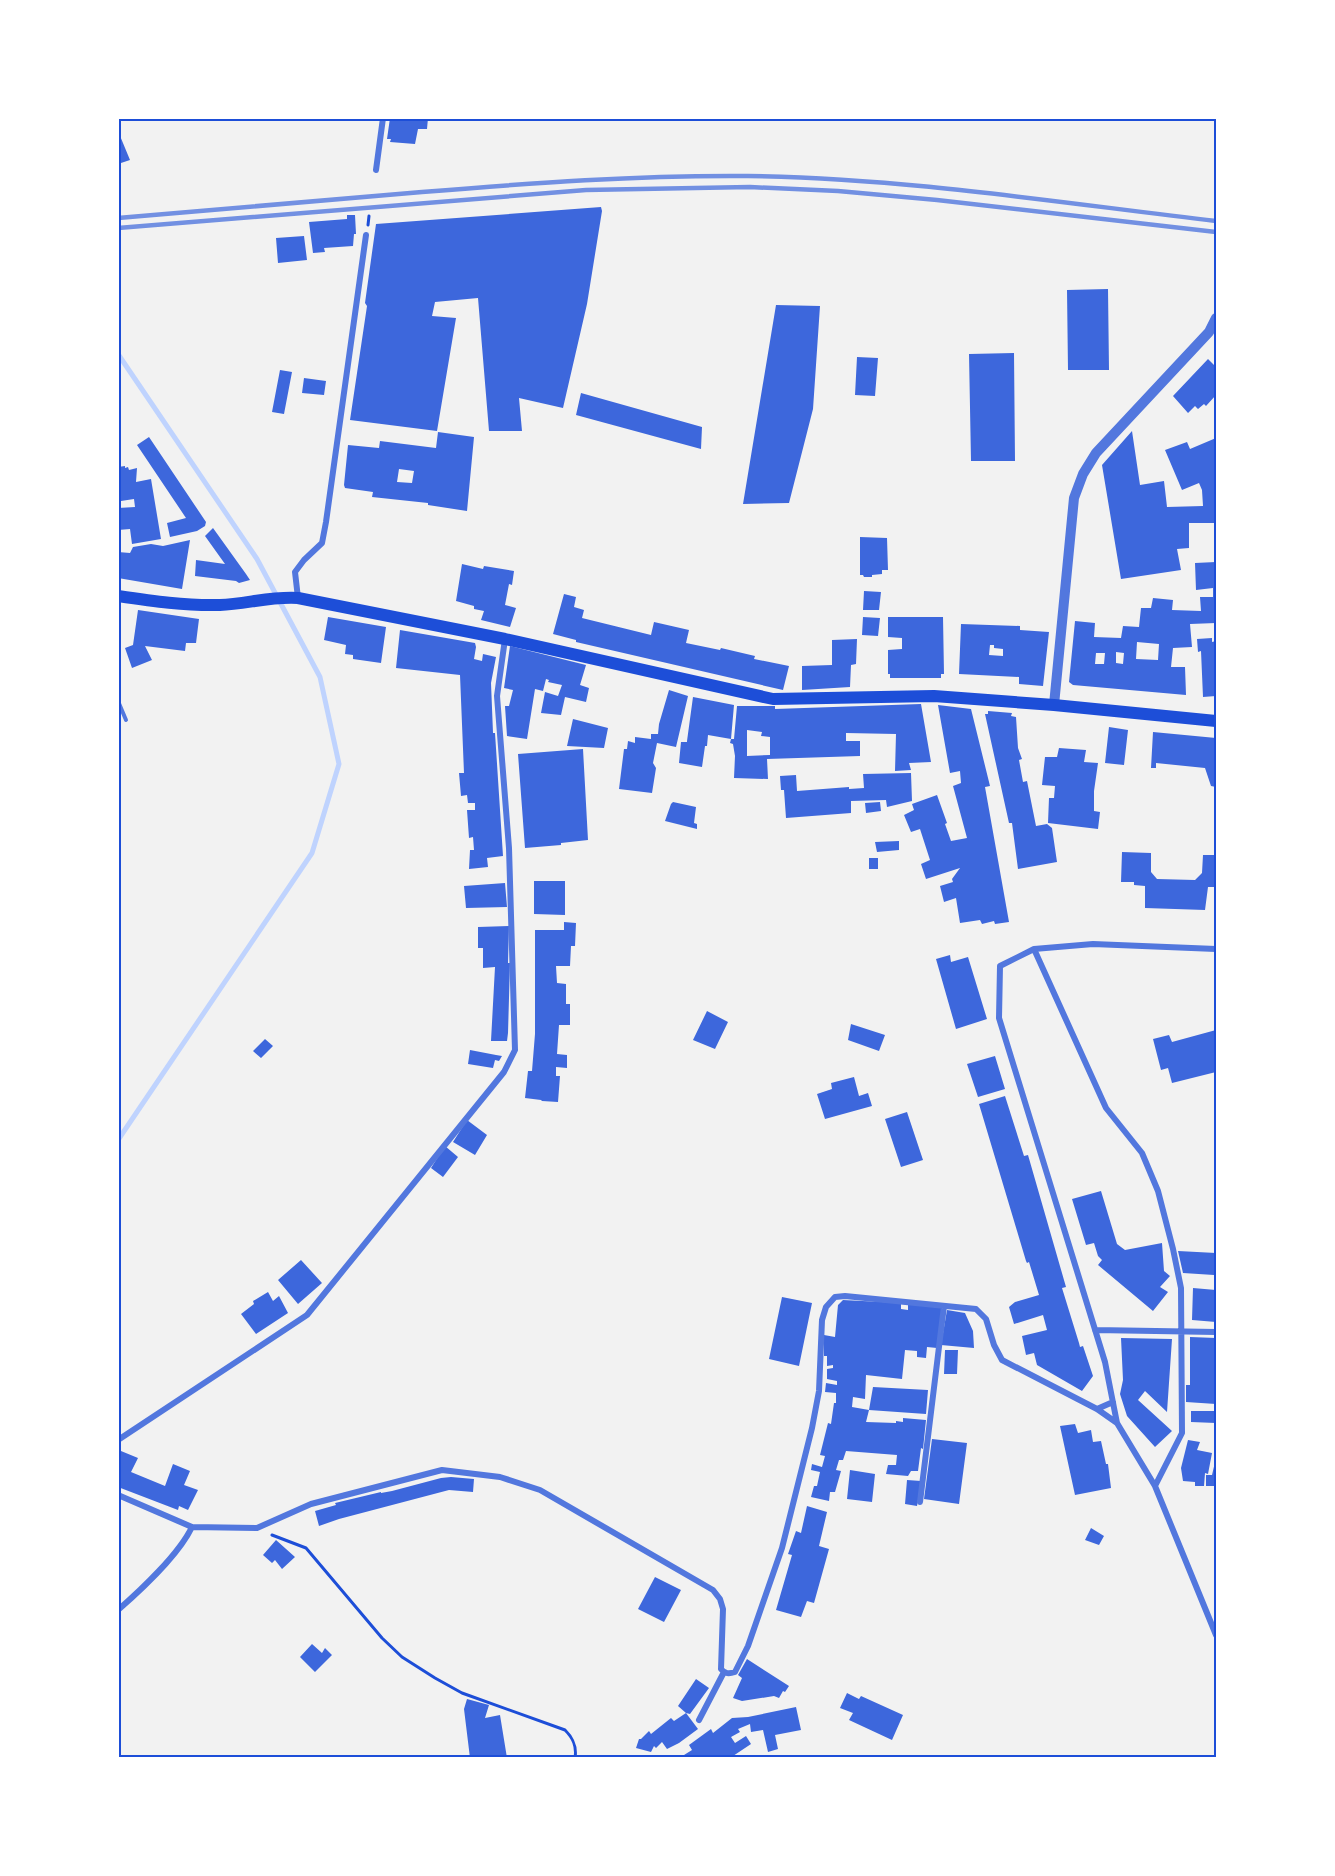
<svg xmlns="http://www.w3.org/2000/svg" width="1335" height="1876" font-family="'PT Sans Narrow',sans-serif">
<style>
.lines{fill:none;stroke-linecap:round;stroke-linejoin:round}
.stream{stroke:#bfd3fe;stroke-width:5}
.building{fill:#3d67dc;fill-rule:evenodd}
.path{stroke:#1d4ed8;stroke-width:3}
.service{stroke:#5277de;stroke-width:4}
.minor{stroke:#5277de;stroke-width:6}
.tertiary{stroke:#5277de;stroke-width:10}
.primary{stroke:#1d4ed8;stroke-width:12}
.rail{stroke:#7290e2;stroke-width:4.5}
.neatline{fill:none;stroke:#1d4ed8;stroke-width:2}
</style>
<rect width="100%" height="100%" fill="#f2f2f2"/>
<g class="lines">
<path class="stream" d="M118,354l139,205 63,118 19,87 -27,89 -194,287"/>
</g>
<path class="building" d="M390,118h38l-1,11h-9l-3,15 -25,-2 1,-3h-4z
M118,131l12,29 -12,4z
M601,207l1,4 -15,93 -24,104 -44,-10 3,33h-33l-11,-133 -43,4 -3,14 24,2 -19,113 -87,-11 17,-114 -2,-3 11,-79z
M347,215h8l1,19h-2l-1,12 -29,2 1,4 -12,1 -4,-31 38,-3z
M304,236l3,24 -29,3 -2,-25z
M1108,289l1,81h-41l-1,-80z
M776,305l44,1 -7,103 -24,94 -46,1z
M1014,353l1,108h-44l-2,-107z
M857,357l21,1 -3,38 -20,-1z
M1208,359l8,8v28l-10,11 -2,-2 -6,5 -3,-3 -7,7 -15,-17z
M280,370l12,2 -8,42 -12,-2z
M304,378l22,3 -2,14 -22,-2z
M581,393l121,34 -1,22 -125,-34z
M1132,431l8,54 24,-4 3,26 36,-1 -1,-16 -3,-7 -17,7 -17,-40 22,-8 3,7 26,-11v85h-27v25l-12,1 4,21 -60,9 -19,-114z
M438,432l36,5 -7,74 -39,-6v-2l-56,-6 1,-5 -28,-4 -1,-3 4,-40 31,3 1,-7 56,7zM399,469l15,2 -2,12 -15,-1z
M149,437l57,85 -1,4 -8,5 -27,6 -3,-14 19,-5 -49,-73z
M125,466v2l3,-1 1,3 8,-2 -1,14 15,-3 10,60 -29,5 -2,-15 -12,1v-22l17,-1 -1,-8 -13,2 -3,-10v-24z
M213,528l33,46 4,6 -11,3 -3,-2 -41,-5 1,-16 29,4 -20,-28z
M860,537l27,1 1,32h-6v4l-10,1v2h-8l-1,-2h-3z
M190,540l-8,49 -64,-11v-26l12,1 3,-6 18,-3 12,2z
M1216,562v61l-26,1 2,23 -19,1 -2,19h14l1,28 -113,-10 -4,-3 6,-61 20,2 -1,14 27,1 2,-12 16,1 2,-19h10l2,-10 20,2 -1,10 29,1 -1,-14h13v-9l-17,2 -1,-27zM1137,642l22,2 -1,16 -22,-1zM1116,652l8,1 -1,11 -7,-1zM1096,653h9l-1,11h-9z
M462,564l21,5 1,-3 30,5 -2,14 -3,-1 -4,21 11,3 -6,19 -29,-7 3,-9 -10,-2v-3l-18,-5z
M864,591l17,1 -2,18h-16z
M564,594l12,3 -2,10 10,3 -2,8 69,17 3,-13 35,8 -3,13 34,7 1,-2 34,8 -1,3 35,7 -6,24 -207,-48v-2l-23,-6z
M138,610l61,9 -3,24h-10l-1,8 -40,-5 7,14 -20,8 -7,-20 8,-3z
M328,617l58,10 -5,36 -28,-4v-4l-8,-1 1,-9 -22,-5z
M863,617l17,1 -2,18 -16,-1z
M888,617h55l1,57h-3v4h-51v-4h-2v-24l14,-1v-11l-14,-1z
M961,624l59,2v4l29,2 -6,54 -24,-2v-7l-60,-3zM990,645h4v3l9,1v7l-14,-1z
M400,630l75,13 1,4 -2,12 8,2 1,-7 13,3 -5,26 2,50h2l8,123 -16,2 1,9 -19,2 1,-19h4l-1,-13 -4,1 -2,-28h8v-7h-7l-1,-8 -6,1 -2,-23h5l-4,-98 -64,-7z
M1212,638v4l4,-1v55l-13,1 -2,-46 -3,1 -1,-13z
M857,639l-1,25 -5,1 -1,22 -48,3v-24l30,-1v-25z
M510,646l76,19 -6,20 9,3 -3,14 -21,-5 -4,18 -20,-2 4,-21 13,4 4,-11 -14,-3 1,-2 -3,-1 -3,12 -8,-2 -8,50 -20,-3 -2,-30h4l4,-16 -9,-2z
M669,690l19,6 -12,51 -19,-4 -4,20 3,5 -4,25 -33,-4 5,-40h3l1,-8 7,2v-6l16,2v-5h7l1,-10z
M693,697l41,8 -3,34h3l3,-33h38v3l146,-5 10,58 -22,1 2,7 -16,1 1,-37 -50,-1v8h14v15l-93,3 1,20 -34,-1 1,-22 -2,-12 -3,-1 1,-4 -23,-4 -1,11h-2l-3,21 -23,-4 2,-21h6v-1zM747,730l15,2 -1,4 9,1v18l-23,1z
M938,705l33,4 19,77 -5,1 24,135 -14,2 -1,-3 -12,3 -2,-4 -20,3 -4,-25 -12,4 -4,-16 13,-4 -1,-3 8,-11 -34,11 -5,-15 9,-4 -10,-31 -9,3 -7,-17 10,-5 -2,-6 25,-9 10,28 -2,1 6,17 16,-3 -14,-52 8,-3 -1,-12 -10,2z
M988,711l24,2 -1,3 5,1 2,31 4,11 -3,1 4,22 4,-1 9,45 11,-2 5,4 5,34 -39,7 -6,-46h-3l-24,-109h3z
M573,719l35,9 -4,20 -37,-2z
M1109,727l19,3 -4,35 -19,-2z
M1153,732l63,6v49l-5,-1 -6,-18 -49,-5v5h-5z
M1059,748l27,2 -2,12 14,1 -4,28v20l6,1 -2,17 -50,-6 1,-25h5l1,-12 -13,-1 3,-28h12z
M583,749l5,91 -27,3v2l-36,3 -7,-94z
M911,773l1,28 -25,6 -1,-7 -35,1v12l-65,5 -2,-28h-3l-1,-14 16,-1 1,16 52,-4v2l15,-1 -1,-14z
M673,802l23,5 -2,16 3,1v5l-32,-8 6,-17z
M880,802l1,9 -15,2 -1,-10z
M899,841v9l-22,2 -2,-10z
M1122,852l29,1v19l6,7 38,1 7,-7 1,-18h13v32h-8l-3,23 -60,-2v-22l-11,-1v-3h-13z
M869,858h9v11h-9z
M534,881h31v34l-31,-1z
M505,883l2,24 -41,1 -2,-22z
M564,922l12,1 -1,23h-4l-1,20h-14l1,17 9,1v20h4v21h-11l-2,29 10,1v13l-11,-1v9h4l-2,26 -16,-1 -1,-1 -16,-2 3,-27h4l3,-37v-104h29z
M509,926l-1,37h2l-2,70 -1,8h-16l4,-74 -12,1v-20h-5v-21z
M950,955l1,7 17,-5 19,62 -31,10 -20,-70z
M707,1011l21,11 -13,27 -22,-9z
M851,1024l34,11 -6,16 -31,-11z
M1216,1030v42l-44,11 -4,-15 -7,2 -8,-31 16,-4 3,7z
M265,1039l8,7 -12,12 -8,-7z
M470,1050l26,5 6,1 -3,5 -4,-1 -2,8 -25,-4z
M995,1056l10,33 -27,8 -11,-33z
M854,1077l5,19 9,-3 4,13 -47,13 -8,-25 15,-5 -1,-6z
M1005,1096l19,60 4,-1 38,132 -4,1 17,55 1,4 3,-1 10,30 -11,15 -45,-26 -3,-12 -8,2 -4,-19 25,-6 -4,-15 -29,9 -5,-17 6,-5 24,-7 -10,-33 -2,1 -1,-2 -47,-157z
M907,1112l16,48 -22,7 -16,-48z
M467,1120l20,15 -12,20 -22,-13z
M445,1146l13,11 -15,20 -12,-9z
M1101,1191l16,53 8,6 37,-7 2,28 6,5 -10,11 8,5 -15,19 -55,-46 4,-5 -4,-4 -4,-13 -8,2 -14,-46z
M1178,1251l38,2 -2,22 -31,-2z
M301,1260l21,23 -24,21 -20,-24z
M1193,1288l23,2v32l-24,-2z
M268,1292l5,9 6,-5 9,17 -32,21 -15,-20 13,-10 -1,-3z
M782,1297l30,6 -13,63 -30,-7z
M843,1300l58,3v6l7,1v-6l34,4 -5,40 -10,-1 -1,11 -9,-1v-6l-12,-1 -3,29 -36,-4 -1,24 -12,-2 -1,10 17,3 4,-23 55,3 -2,24 -57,-4 -3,12 30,1v-2l7,1v-4l23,2 -3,29 -2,-1 -3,23h-7l-3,5 -22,-2 2,-9h8l1,-10 -51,-4 -3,9h-4l-3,10 5,1 -6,21h-5l-1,9 -18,-4 3,-11h3l3,-14 -9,-2 1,-6 10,3 3,-11 -5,-1 8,-32 3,1 3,-21h2v-10l-11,-1 1,-9 11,2v-4l-10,-2v-10l6,-1v-3l-6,1v-10h-3v-21l11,2 3,-32z
M947,1310l18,3 8,18 1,17 -33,-3z
M1190,1337l26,1v66l-30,-2v-17h4z
M1121,1338l51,1 -5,73 -22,-21 -7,9 34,31 -17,16 -28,-31 -7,-22 3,-14z
M945,1350h13l-1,24h-13z
M1191,1411h25v12l-25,-1z
M1075,1424l3,9 13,-3 2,12 8,-1 5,23h2l3,24 -36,7 -15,-69z
M932,1439l35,4 -8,61 -35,-5z
M1188,1440l12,2 -3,8 15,3 -4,21 -3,-1 -1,13h-9v-4l-12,-1 -2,-13z
M121,1451l17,7 -7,14 34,14 8,-22 17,7 -6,14 14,5 -10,20 -9,-4 -1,4 -60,-23v-32z
M1216,1458v28h-10v-11h6z
M850,1470l25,4 -3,28 -25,-3z
M451,1477l23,2 -1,13 -24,-2 -110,29 -20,7 -4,-15 21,-6 -1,-2 46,-11v1l11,-2 49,-13z
M907,1480l14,1 -4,25 -12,-2z
M807,1506l20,6 -8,34 10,3 -15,54 -7,-2 -6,16 -25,-7 16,-55 -4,-1 8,-23 5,2z
M1091,1528l13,8 -5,9 -14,-5z
M276,1540l19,17 -13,12 -7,-9 -3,3 -9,-8z
M655,1577l26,13 -17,32 -26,-13z
M312,1644l10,9 3,-5 7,7 -17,17 -15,-15z
M747,1659l42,27 -4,6 -2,-1 -4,7 -5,-2 -32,5 -9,-3 9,-20 -4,-3z
M696,1679l13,9 -19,26 -4,-1 12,16 -19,14 -12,6 -5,-7 -6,6 -2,-2 -3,6 -15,-4 3,-9h2l8,-8 2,3 20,-16 3,3 12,-8 -8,-7z
M847,1693l12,6 2,-3 42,19 -11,25 -43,-20 4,-7 -13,-5z
M467,1699l22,6 -4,13 15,-3 7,43h-37l-6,-49z
M796,1707l5,23 -26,5 3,14 -10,3 -5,-22 -12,2 -1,-8 -12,5 2,3 -9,5 4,6 11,-7 5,8 -21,14 -4,-3 -5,3h-35l-2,-3 8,-5 -3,-5 22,-16 2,4 19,-15 16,-1z"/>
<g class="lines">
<path class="path" d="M368,225l1,-9
M272,1535l34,13 76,90 20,19 33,21 27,15 103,37c8,8 12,16 10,28"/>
<path class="service" d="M118,701l8,19"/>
<path class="minor" d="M376,170l7,-52
M298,598l-3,-26 9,-12 18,-17 4,-21 40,-287
M1034,949l72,159 36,45 16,38 15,58 8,39 1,145 -27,53
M1216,949l-123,-5 -59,5 -34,17 -1,52 106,344 12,61 38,63 61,149
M1095,1330l121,2
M1097,1409l16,-7
M118,1440l189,-125 197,-243 11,-22 -6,-202 -12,-152 8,-57
M118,1495l74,32 65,1 54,-24 131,-34 58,7 40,13 173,100 7,9 3,10 -2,60c4,5 8,5 14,3l13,-26 34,-98 30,-120 7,-37 3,-71 4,-13 9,-10 10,-1 131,13 10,10 8,26 8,15 95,49 20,14
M920,1502l24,-196
M118,1610c23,-20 61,-56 74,-83
M699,1720l25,-48"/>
<path class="tertiary" d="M1054,705l20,-207 9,-24 13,-21 113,-121 7,-14"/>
<path class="primary" d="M118,596c34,5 68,10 102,9 26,-1 52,-9 78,-7l207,41 268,60 161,-3 120,9 162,16"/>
<path class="rail" d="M118,218c102,-9 203,-18 304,-26 109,-9 217,-17 326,-16 157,2 313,27 468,45
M118,228l468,-38 164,-3 88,4 99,9 279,32"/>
</g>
<rect width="1335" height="1876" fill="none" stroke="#ffffff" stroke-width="240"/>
<rect x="120" y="120" width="1095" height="1636" class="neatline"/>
</svg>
